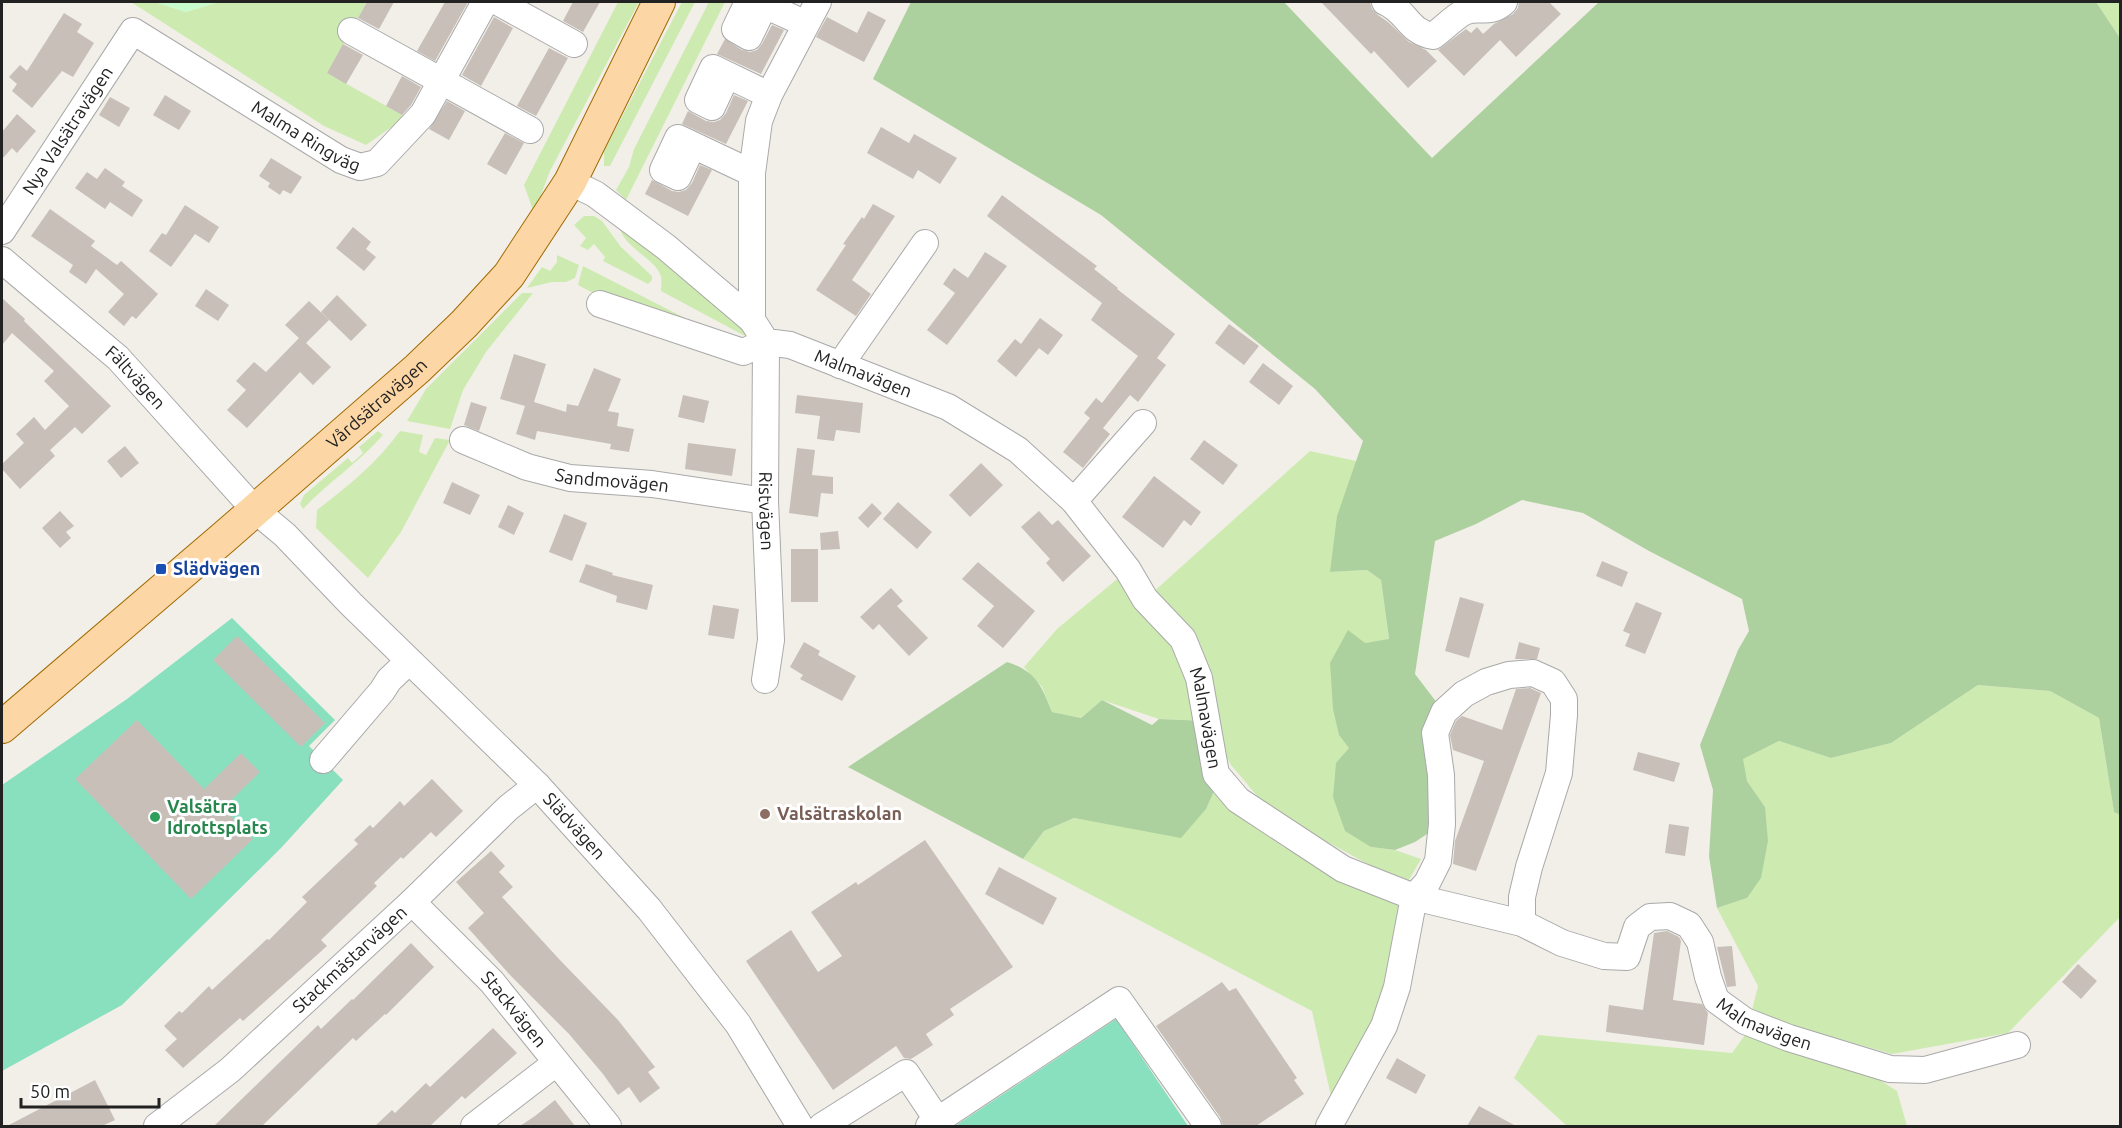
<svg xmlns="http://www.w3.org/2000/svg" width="2122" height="1128" font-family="Ubuntu,sans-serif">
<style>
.grass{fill:#cdebb0}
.forest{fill:#add19e}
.park{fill:#c8facc}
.pitch{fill:#88e0be}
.building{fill:#c7bfb8}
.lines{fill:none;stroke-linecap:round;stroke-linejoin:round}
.minor-casing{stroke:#a9a9a9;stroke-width:28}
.major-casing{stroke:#a06b00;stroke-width:34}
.minor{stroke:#fff;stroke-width:26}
.major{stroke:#fcd6a4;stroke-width:32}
.transit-dot{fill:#1a4fb4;stroke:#fff;stroke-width:2}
.education-dot{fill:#8d6e63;stroke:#fff;stroke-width:2}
.leisure-dot{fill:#2e9e5b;stroke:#fff;stroke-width:2}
.labels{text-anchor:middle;stroke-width:6;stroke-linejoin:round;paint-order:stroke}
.street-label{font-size:18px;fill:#222;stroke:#fff}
.transit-label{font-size:18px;font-weight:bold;fill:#164399;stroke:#fff;text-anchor:start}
.leisure-label{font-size:18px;font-weight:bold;fill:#27864d;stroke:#fff;text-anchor:start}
.education-label{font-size:18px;font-weight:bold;fill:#785e54;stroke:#fff;text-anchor:start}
</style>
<rect width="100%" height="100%" fill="#f2efe9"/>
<path class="grass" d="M131,2h24l31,10 33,-10h148l-40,71 79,44 -40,28 -42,-19z
M618,2h21l-89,169 -16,42 -10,-28z
M682,2h13l-85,164h-6v-15z
M709,2h16l-99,198 -10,-10 13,-23 5,-18z
M2096,2h24v36z
M584,216h10l8,5 19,26 31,29v4l-4,4 -45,-23 2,-4 -11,-13 -6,6 -8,-4 6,-8 -12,-13z
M624,226l122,103 -1,7 -84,-45c0,-4 1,-10 0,-14 -4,-17 -33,-27 -41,-47z
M557,255l22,10 -4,13 -9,4h-14l-25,6 15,-21 8,4 7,-9z
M583,266l145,74 -133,-46 -17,-9z
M522,293h11l-47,59 -23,38 -13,39 -43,-8 19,-32z
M378,431l5,4c-24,28 -55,47 -80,74l-3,-5 4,-9 44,-37 4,5 11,-10 -4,-6z
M400,431l23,4 -4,17 7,3 9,-17 15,2 -49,92 -33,46 -52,-50 1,-18c31,-24 60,-47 83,-79z
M1310,451l60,13 -40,108 37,-2 14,10 8,60 -24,3 -16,105 22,99 24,3 26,9 -15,26 -137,-75 -38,-45 -24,-44 -48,-2 -57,-19 -21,18 -29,-6 -10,-25 -18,-20 33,-38 71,-59 23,24z
M1978,685l72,6 49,27 15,94 6,3v102l-112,116 -116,21 -141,-40 7,-28 -41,-78 30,-10 18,-91 -18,-26 -5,-22 37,-18 52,17 60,-15z
M1213,793l69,53 119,60 -22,106 -47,89 -20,-90 -289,-152 21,-28 30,-13 52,9 80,-18z
M1538,1035l194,18 13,-18 130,42 22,14 10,35h-340l-53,-48z"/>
<path class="forest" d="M911,2h373l148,156 167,-156h497l24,36v777l-6,-3 -15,-94 -49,-27 -72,-6 -87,58 -60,15 -52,-17 -36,18 4,22 18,26 3,34 -7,37 -14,20 -30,10 -8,-52 4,-66 -13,-45 38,-95 11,-19 -7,-32 -93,-48 -66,-38 -61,-13 -46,24 -41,17 -20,133 29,38 -2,112 -27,18 -20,8 -24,-3 -26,-16 -12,-34 3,-34 13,-15 -10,-13 -6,-26 -3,-46 18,-33 17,13 24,-4 -8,-59 -14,-10 -37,2 7,-56 26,-75 -48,-52 -214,-174 -228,-136z
M1007,662c29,9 34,23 45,50l29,6 21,-18 50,25 7,-6 48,2 13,57 -14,31 -25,29 -107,-20 -30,13 -21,28 -175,-92z"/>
<path class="park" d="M155,2h64l-33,10z"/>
<path class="pitch" d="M232,618l103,102 -26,26 34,34 -62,68 -159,157 -120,66v-286l125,-86z
M1116,1019l72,107h-233z"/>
<path class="building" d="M367,2h27l-15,27 -21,-11z
M445,2h23l-33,59 -18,-10z
M573,2h27l-17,30 -20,-11z
M1321,2h49l2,7 6,6 10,7 21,20 17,8 11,11 -29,27 -34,-37 -3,3z
M1519,2h30l12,12 -45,43 -16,-17 -36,36 -26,-26 28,-21 5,4 6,-6 6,7 11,-10 19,-10 5,-6z
M868,11l18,9 -22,42 -48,-25 11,-20 30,16z
M64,13l18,11 -5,8 17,11 -21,34 -11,-6 -30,37 -20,-17 5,-7 -8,-7 11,-12 7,6z
M494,17l19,11 -32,58 -19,-11z
M772,25l12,5 -23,44 -44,-20 8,-15 17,11 8,2 7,-2 5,-6z
M343,44l20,11 -17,29 -19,-11z
M549,48l19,10 -32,58 -19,-10z
M402,76l19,11 -10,18 -9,10 -16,-9z
M165,95l26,16 -12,19 -26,-15z
M734,95l14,6 -22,43 -44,-20 6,-13 18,10 8,1 6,-2 6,-7z
M110,97l20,11 -11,19 -20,-12z
M447,101l18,10 -16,29 -20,-11z
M17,114l19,17 -19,22 -5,-5 -10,11v-27z
M881,127l28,16 5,-9 43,24 -17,26 -22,-14 -5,9 -46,-26z
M505,133l19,10 -18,32 -19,-11z
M271,158l31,19 -11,17 -8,-4 -3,5 -12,-8 2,-4 -11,-7z
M700,165l12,5 -24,46 -43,-22 7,-14 20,11 7,1 7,-2 6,-7z
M105,168l20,14 -3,4 21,14 -11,17 -22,-15 -5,7 -30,-21 12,-16 10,7z
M1002,195l95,71 -3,3 24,19 -1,1 58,45 -18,24 9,7 -28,37 -8,-7 -27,33 7,6 -27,34 -20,-16 27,-34 -6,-5 12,-15 6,5 36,-47 -47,-36 11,-17 -115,-87z
M873,204l22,12 -43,64 19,14 -15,22 -40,-26 30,-45 -3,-1 19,-27 2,2z
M185,205l34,22 -10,16 -14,-9 -24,33 -22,-16 13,-18 4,2z
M50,209l45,32 -4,5 26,19 4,-4 37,33 -22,25 -4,-3 -8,10 -16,-14 16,-18 -28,-25 -10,15 -17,-12 4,-7 -42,-29z
M353,227l18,15 -5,7 10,8 -12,14 -28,-23z
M985,252l22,14 -60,79 -20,-15 28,-37 -12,-9 11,-16 14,10z
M206,289l23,16 -11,16 -23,-15z
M337,295l30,30 -16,16 -30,-29z
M2,298l23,21 -1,2 87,85 -29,28 -7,-7 -25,23 5,6 -35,33 -18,-20v-5l22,-21 -8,-9 18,-17 11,13 24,-24 -25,-25 10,-10 -42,-38 -10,12z
M309,301l20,19 -23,23 25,24 -18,18 -13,-13 -53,56 -20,-18 19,-20 -10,-9 18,-19 12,10 33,-34 -14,-13z
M1040,318l23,17 -15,20 -9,-7 -23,29 -19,-16 18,-22 6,5z
M1229,324l30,22 -15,19 -29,-22z
M514,354l32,10 -12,38 32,10 1,-8 11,2 16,-38 27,11 -13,32 11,2 -2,13 17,3 -5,23 -19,-3 1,-5 -74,-13 -2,9 -19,-6 9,-28 -25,-7z
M1263,363l30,23 -14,19 -30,-23z
M683,395l26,6 -5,22 -26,-6z
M797,395l66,8 -3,30 -24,-3 -2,11 -17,-2 3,-23 -25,-3z
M471,402l16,5 -8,24 -15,-6z
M1204,440l34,25 -15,20 -33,-26z
M688,443l48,6 -4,27 -47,-7z
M125,446l14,17 -18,15 -14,-17z
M797,448l18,2 -3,25 21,2v17l-12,-1 -3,24 -29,-4z
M981,463l22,22 -33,32 -21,-22z
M1154,476l47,36 -10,14 -7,-6 -21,28 -41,-31z
M452,482l28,13 -10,20 -27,-12z
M898,502l34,30 -15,17 -34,-30z
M872,503l10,10 -14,15 -10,-10z
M508,505l16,8 -10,22 -16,-8z
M60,511l14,15 -8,6 5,6 -11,10 -18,-20z
M1039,511l13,14 6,-5 33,36 -28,26 -17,-19 4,-4 -29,-32z
M564,514l23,9 -15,38 -23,-9z
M838,531l2,18 -19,1 -1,-17z
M791,549h27v53h-27z
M1602,561l26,11 -6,15 -26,-11z
M978,562l57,49 -32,37 -26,-22 17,-20 -32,-27z
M586,564l27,9 -1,2 41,10 -6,25 -31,-8 1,-6 -38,-14z
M891,588l12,13 -6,5 31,32 -19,18 -30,-32 -6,6 -13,-13z
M1460,597l24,7 -15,54 -24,-7z
M1636,602l26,11 -17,41 -20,-8 5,-12 -7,-3z
M713,605l26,4 -5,30 -26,-4z
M237,636l88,87 -24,24 -88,-87z
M804,642l16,9 -2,4 38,21 -14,25 -42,-22 3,-4 -13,-8z
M1519,642l21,6 -3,11h-22z
M1530,688l11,5 -65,178 -23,-7 2,-23 29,-80 -31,-11 -3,-15 6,-14 6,-5 40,14 14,-41z
M137,720l67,69 37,-36 19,19 -37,36 30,31 -62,60 -116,-120z
M1638,752l42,11 -6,19 -41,-12z
M432,779l31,32 -27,26 -5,-5 -28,27 -2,-2 -27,26 3,3 -56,54 6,6 -84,75 -3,-3 -57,50 -18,-18 12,-11 -13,-13 15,-15 3,2 27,-27 3,4 55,-51 2,1 38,-38 -5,-5 56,-53 -4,-4 16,-15 3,3 27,-27 4,5z
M1669,824l20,3 -4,29 -20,-3z
M925,840l88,127 -63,42 4,6 -28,19 7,11 -22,14 -7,-1 -8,-12 -63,44 -87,-129 45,-31 27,42 24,-16 -31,-44 45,-30 2,3z
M491,851l14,15 -6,6 14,15 -11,10 57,62 59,61 37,47 -7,5 12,16 -20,15 -11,-16 -11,8 -15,-21 -34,-40 -58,-58 -43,-48 16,-15 -28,-31z
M999,867l58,31 -14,27 -58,-31z
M1667,931l12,6 2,4 -8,59 29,4 6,9 -4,32 -98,-13 3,-27 34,5 11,-77z
M411,943l23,24 -48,48 -1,-1 -29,27 -3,-3 -91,88h-48l104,-101 3,4 31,-30 1,1z
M1732,946l4,40 -9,1 -10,-40z
M2078,964l19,17 -16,18 -19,-17z
M1222,982l7,9 7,-3 61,90 -3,2 10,14 -48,32h-33l-3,-9 -64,-91z
M493,1028l24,25 -52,46 -3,-3 -32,30h-55l17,-16 3,3 31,-30 4,4z
M1397,1058l29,17 -10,19 -30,-16z
M95,1080l20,40 -13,6h-95z
M555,1100l20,26h-55l15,-10z
M1479,1106l37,20h-49z"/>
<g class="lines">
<defs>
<g id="minor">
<path d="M498,2l76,42"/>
<path d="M748,2l-13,27 14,8 16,-33"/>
<path d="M758,2l48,22"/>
<path d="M1385,2c22,9 23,30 48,34 10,-7 20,-18 31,-24 14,-7 25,4 40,-10"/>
<path d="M351,31l179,99"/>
<path d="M727,75l-15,32 -14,-7 15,-32 56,27"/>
<path d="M693,145l-15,32 -15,-7 15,-32 74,35"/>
<path id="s1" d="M570,182l25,12 71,53 86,73 14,22 24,3 158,62 70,43 56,51 54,69 17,29 38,40 16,39 17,96 22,26 105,69 71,28 108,26 40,20 42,13 23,1 10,-30 13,-10 20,-1 19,9 11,17 8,35 8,23 29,21 44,17 101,31 35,1 92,-25"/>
<path id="s2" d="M2,231l131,-200 208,129 19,7 17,-4 46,-49 62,-112"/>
<path id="s3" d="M2,260l116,98 137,152 30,25 66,69 186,181 112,124 89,115 62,102"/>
<path id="s4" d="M600,304l143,48 23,-10 -1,159 6,139 -6,40"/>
<path d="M752,320v-147l7,-52 10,-26 49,-93"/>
<path d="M840,365l85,-122"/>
<path id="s5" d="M463,440l64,27 43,11 82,6 113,17"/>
<path d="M1074,501l69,-78"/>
<path d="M323,760l59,-69 7,-11 20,-19"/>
<path id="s6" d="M412,902l80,80 116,144"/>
<path id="s7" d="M157,1126l73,-56 182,-168 96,-94 29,-23"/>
<path d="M474,1126l82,-63"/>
<path d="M822,1126l84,-53 32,48"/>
<path d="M929,1126l190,-126 89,126"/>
<path d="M1329,1126l55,-100 13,-39 17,-90 13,-14 11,-22 4,-37 -1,-49 -6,-42 9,-21 20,-18 22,-12 23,-7 24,-2 20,9 11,17v16l-5,58 -30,94 -7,30v26"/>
</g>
<g id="major">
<path id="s8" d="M2,727l221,-189 194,-169 47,-45 45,-49 61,-93 89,-180"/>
</g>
</defs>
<use href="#minor" class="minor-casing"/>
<use href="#major" class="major-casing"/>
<use href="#minor" class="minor"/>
<use href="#major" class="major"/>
</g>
<rect class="transit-dot" x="155" y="563" width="12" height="12" rx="3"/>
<circle class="education-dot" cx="765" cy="814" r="6"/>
<circle class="leisure-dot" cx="155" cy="817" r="6"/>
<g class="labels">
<g class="street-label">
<text dy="6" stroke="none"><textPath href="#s2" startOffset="120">Nya Valsätravägen</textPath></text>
<text dy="6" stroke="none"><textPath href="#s2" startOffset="442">Malma Ringväg</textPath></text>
<text dy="6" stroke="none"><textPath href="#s1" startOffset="358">Malmavägen</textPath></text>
<text dy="6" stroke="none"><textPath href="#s3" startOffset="178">Fältvägen</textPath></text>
<text dy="6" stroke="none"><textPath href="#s8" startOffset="495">Vårdsätravägen</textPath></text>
<text dy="6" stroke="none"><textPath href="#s5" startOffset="156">Sandmovägen</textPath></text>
<text dy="6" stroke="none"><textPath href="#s4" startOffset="345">Ristvägen</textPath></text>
<text dy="6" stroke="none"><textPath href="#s1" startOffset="866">Malmavägen</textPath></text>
<text dy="6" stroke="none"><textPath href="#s3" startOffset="806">Slädvägen</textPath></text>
<text dy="6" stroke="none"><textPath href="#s7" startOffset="255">Stackmästarvägen</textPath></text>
<text dy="6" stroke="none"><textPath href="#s6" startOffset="148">Stackvägen</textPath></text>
<text dy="6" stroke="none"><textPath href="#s1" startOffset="1606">Malmavägen</textPath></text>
</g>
<g class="transit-label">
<text x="173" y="575">Slädvägen</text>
</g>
<g class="leisure-label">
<text x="167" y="813">Valsätra<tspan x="167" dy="21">Idrottsplats</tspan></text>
</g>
<g class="education-label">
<text x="777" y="820">Valsätraskolan</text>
</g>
</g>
<rect width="2122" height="1128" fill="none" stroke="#222222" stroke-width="6"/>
<path d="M21 1098v9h138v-9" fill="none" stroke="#222222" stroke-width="3"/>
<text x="30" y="1098" font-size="18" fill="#222222" stroke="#ffffff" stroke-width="4.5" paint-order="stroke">50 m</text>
</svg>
